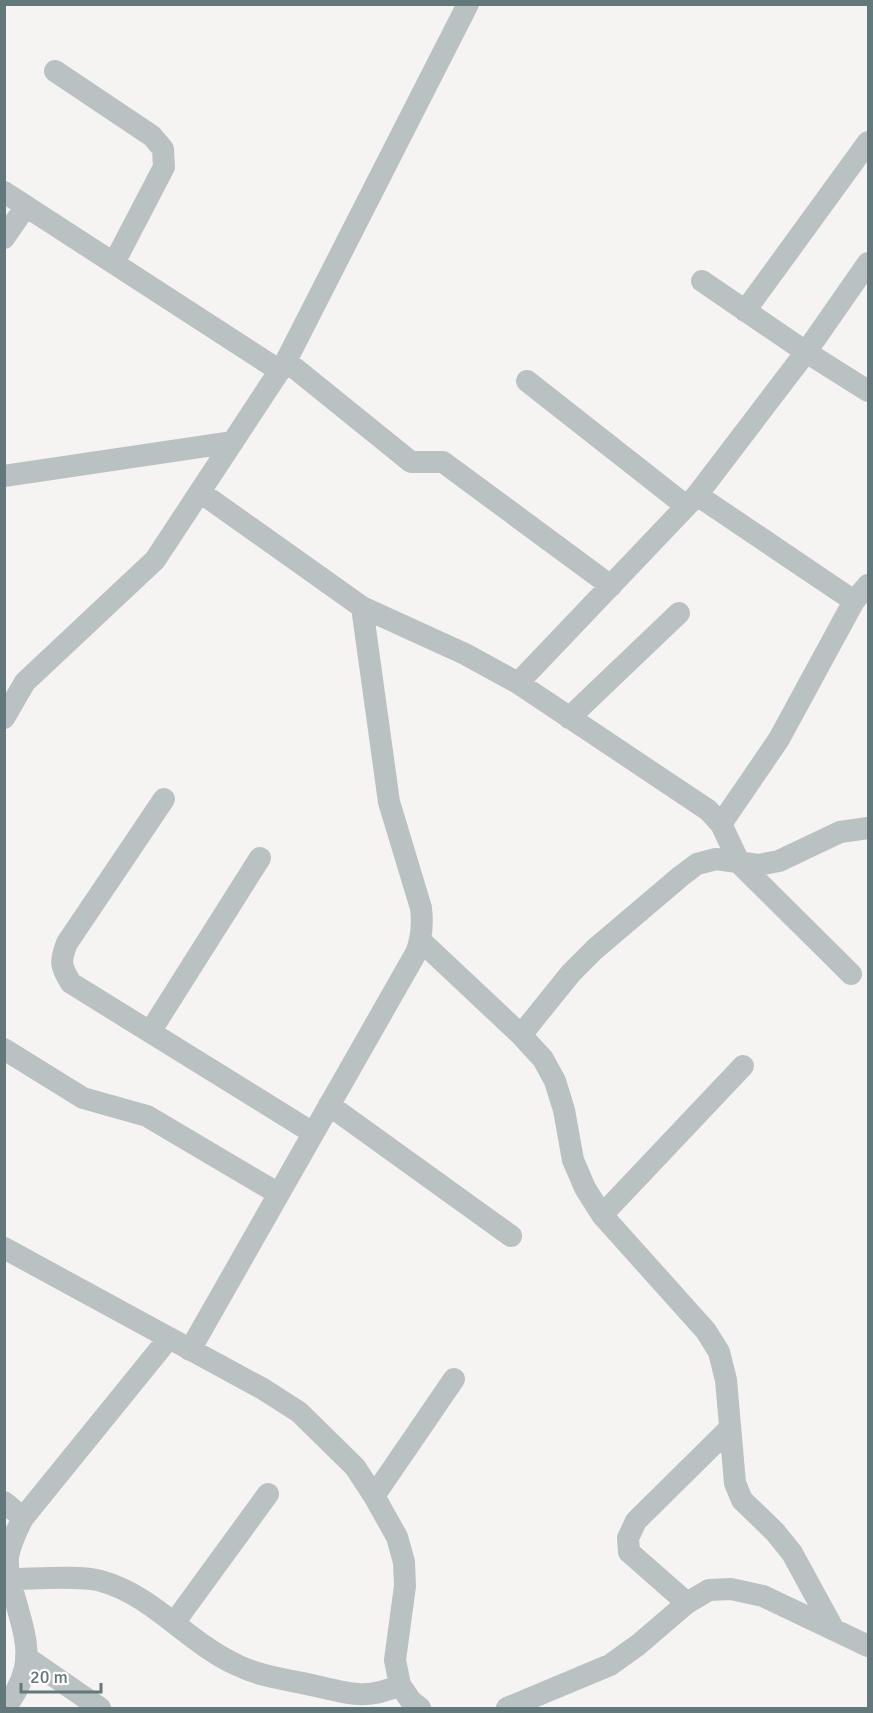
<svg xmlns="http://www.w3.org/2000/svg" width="873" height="1713" font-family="Signika,sans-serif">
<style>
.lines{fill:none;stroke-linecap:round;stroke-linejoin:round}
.street{stroke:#bac1c2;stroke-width:22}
</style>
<rect width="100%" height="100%" fill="#f5f4f2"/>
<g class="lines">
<path class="street" d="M55,71l97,65 11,13 1,18 -50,96
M4,192l276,179
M4,238l22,-32
M702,281l104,71 62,39
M745,311l123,-169
M286,361l125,101h32l168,124
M527,381l159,125
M4,476l229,-34
M697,495l157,106
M362,607l103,47 53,29 190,127 13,14 19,40 111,110
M518,683l179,-188 109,-143 62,-89
M4,718l21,-36 130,-122 131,-199 182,-357
M569,718l110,-105
M164,799l-97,144c-7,18 -7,23 4,40l242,150
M721,824l58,-85 75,-138 14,-16
M421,941l100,94 50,-62 24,-24 86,-73 16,-12 19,-5 42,6 21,-4 61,-29 28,-4
M150,1032l110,-174
M521,1035l22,24 12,22 9,29 9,50 12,28 17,27 104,116 13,21 7,28 9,103 7,17 33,32 17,21 42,77
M4,1049l79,49 64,18 132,78
M329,1105l182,131
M602,1215l141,-149
M4,1248l259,141 36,23 56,55 19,29 23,41 7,25 1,24 -10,74 5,25 11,16 9,7
M190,1350l226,-397c6,-15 7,-28 5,-45l-32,-106 -27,-195 -162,-115
M374,1496l80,-117
M4,1502l19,16
M9,1579c24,0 71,-4 92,2 52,14 87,62 136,84 24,12 53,15 79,21 34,8 51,14 84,-1
M687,1603l-58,-51 -1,-14 8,-17 94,-93
M174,1623l94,-129
M26,1657l74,51
M5,1708c31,-41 23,-63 10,-109 -4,-14 -8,-27 -7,-42 2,-14 9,-27 15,-39l146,-180
M507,1708l103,-43 28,-20 49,-42 22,-13 22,-1 32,7 105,50"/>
</g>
<rect width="873" height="1713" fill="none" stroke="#63787b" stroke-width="12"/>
<path d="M21 1683v9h80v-9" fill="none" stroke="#63787b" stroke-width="3"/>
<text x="30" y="1683" font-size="18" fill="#63787b" stroke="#ffffff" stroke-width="4.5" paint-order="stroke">20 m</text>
</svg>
